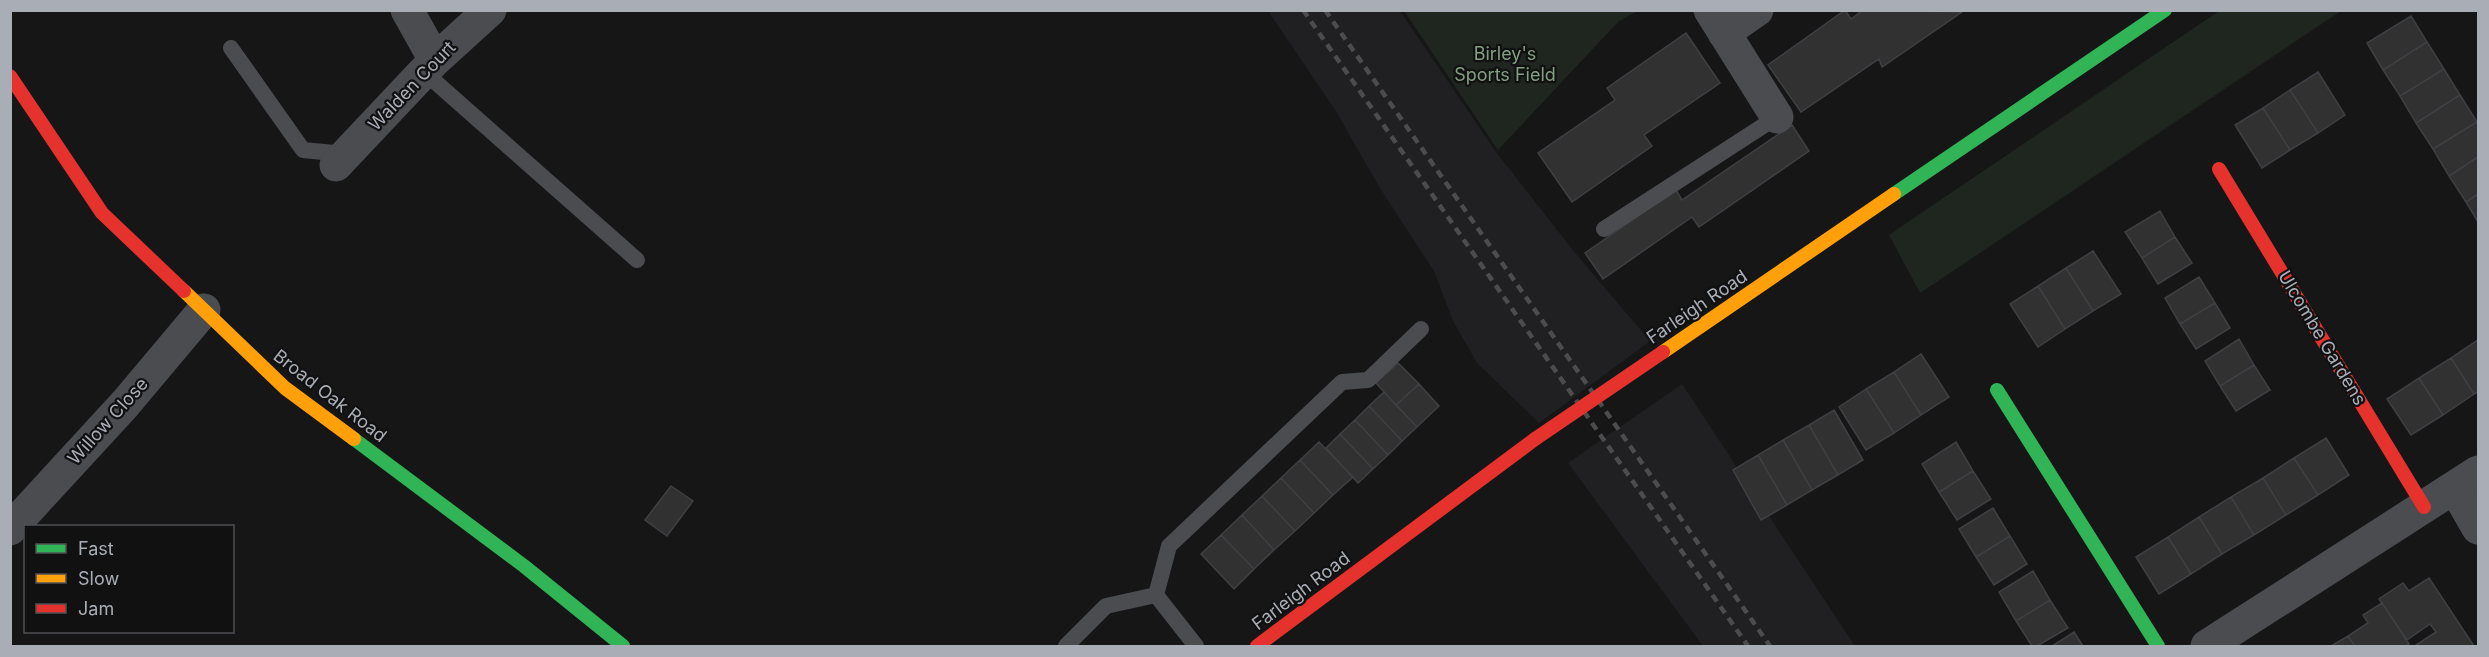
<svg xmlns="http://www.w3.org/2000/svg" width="2489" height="657" font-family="Inter,sans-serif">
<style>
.built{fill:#202022}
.green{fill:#1f251f}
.building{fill:#313132;stroke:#3f4043;stroke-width:1.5}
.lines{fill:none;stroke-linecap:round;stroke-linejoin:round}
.lane{stroke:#4b4c4f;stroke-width:16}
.street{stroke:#4b4c4f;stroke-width:33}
.fast{stroke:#30b455;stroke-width:14}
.slow{stroke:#ff9f0a;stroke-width:14}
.jam{stroke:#e5322d;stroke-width:14}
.rail{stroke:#4c4c4e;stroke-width:4.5;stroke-dasharray:8 6;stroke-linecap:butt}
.jam-bridge{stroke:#e5322d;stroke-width:14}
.labels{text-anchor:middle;stroke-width:4.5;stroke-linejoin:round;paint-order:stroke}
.park-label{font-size:18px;fill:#82a081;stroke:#111112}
.street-label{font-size:18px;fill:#a9aeb6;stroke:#111112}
</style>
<rect width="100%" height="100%" fill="#161617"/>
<path class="built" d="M1268,11h132l96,141 80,102 74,87 -111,82 -62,-60 -24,-42 -19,-50 -56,-86 -44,-77z
M1682,384l173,262h-152l-135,-183z"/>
<path class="green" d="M1404,11h234l-19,10 -121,129z
M2219,11h122l-421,282 -31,-58z"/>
<path class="building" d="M1845,10l6,9 12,-9 99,2 -80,55 -3,-8 -78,53 -33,-47z
M2411,16l16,26 -44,28 -16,-27z
M1686,33l34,50 -76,52 8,11 -80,56 -34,-49 77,-53 -8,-12z
M2427,42l17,27 -44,27 -17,-26z
M2444,69l16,26 -44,28 -16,-27z
M2318,72l27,43 -27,18 -28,-43z
M2290,90l28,43 -28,17 -27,-42z
M2460,95l17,27 -44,27 -17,-26z
M2263,108l27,42 -28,18 -27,-43z
M2477,122l1,3v32l-29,19 -16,-27z
M1792,125l17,26 -110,76 -7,-10 -89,62 -18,-26 91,-63 6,10z
M2478,157v37l-12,8 -17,-26z
M2478,194v28l-12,-20z
M2160,211l15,26 -33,21 -17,-26z
M2175,237l17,26 -34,21 -16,-26z
M2093,251l28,43 -28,17 -27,-43z
M2066,268l27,43 -28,18 -27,-43z
M2199,277l16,26 -35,21 -15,-26z
M2038,286l27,43 -27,18 -28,-43z
M2215,303l15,25 -34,21 -16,-25z
M2239,339l15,26 -34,21 -15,-25z
M2478,340v52l-4,2 -23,-36z
M1921,354l28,43 -28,18 -27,-43z
M2451,358l23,36 -31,21 -24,-37z
M1398,363l21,21 -23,21 -20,-22z
M2254,365l16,25 -34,21 -16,-25z
M1894,372l27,43 -27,18 -28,-44z
M2419,378l24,37 -32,20 -24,-36z
M1419,384l20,22 -22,21 -21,-22z
M1866,389l28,44 -28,17 -27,-43z
M1384,392l33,35 -15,14 -33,-35z
M1369,406l33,35 -14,14 -33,-35z
M1834,410l29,50 -25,15 -29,-50z
M1355,420l33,35 -15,14 -33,-35z
M1809,425l29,50 -26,15 -29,-50z
M1340,434l33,35 -15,14 -32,-35z
M2326,438l23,37 -31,20 -24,-37z
M1783,440l29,50 -25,15 -29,-50z
M1319,442l34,35 -20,18 -33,-35z
M1956,442l17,29 -34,21 -17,-28z
M1758,455l29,50 -26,15 -28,-50z
M2294,458l24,37 -32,20 -23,-37z
M1300,460l33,35 -19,18 -33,-35z
M1973,471l18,28 -34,21 -18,-28z
M1281,478l33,35 -19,18 -33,-35z
M2263,478l23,37 -32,20 -23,-38z
M671,486l22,15 -26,35 -22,-16z
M1262,496l33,35 -21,19 -32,-35z
M2231,497l23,38 -32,19 -23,-37z
M1993,508l17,28 -34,21 -17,-28z
M1242,515l32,35 -20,19 -33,-34z
M2199,517l23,37 -31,20 -23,-37z
M1221,535l33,34 -20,20 -33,-35z
M2010,536l17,28 -33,21 -18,-28z
M2168,537l23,37 -32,20 -23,-37z
M2033,571l17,29 -34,21 -17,-29z
M2429,578l45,68h-57l-1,-1 20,-13 -6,-8 -23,16 -28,-41 24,-16 6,8z
M2050,600l18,28 -31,18h-5l-16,-25z
M2382,603l27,41 -4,2h-50l-7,-10 20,-13 -5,-8z
M2074,632l9,14h-31z
M2348,636l7,10h-24z"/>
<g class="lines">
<path class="lane" d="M231,48l72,102 42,4
M423,71l214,189
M1604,229l173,-112
M1156,595l40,51
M1066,646l40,-40 50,-11 13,-49 173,-164 26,-2 53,-51"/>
<path class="street" d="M407,10l28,50
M1710,10l67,107
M1724,33l33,-23
M336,165l99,-105 55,-50
M2455,488l23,40
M10,529l115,-125 79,-94
M2207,646l271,-174"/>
<path class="fast" d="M1894,194l271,-184
M1997,390l161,256
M354,439l170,127 99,80"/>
<path class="slow" d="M184,291l101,97 69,51
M1663,352l231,-158"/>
<path class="jam" d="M10,76l92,137 82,78
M2219,169l205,338
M1257,646l278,-207"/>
<path class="rail" d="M1303,10l445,636
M1325,10l445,636"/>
<path class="jam-bridge" d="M1535,439l128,-87"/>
</g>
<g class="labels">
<g class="park-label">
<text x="1505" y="60">Birley's<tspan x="1505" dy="21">Sports Field</tspan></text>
</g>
<g class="street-label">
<text transform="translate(412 86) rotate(-46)" y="6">Walden Court</text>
<text transform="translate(1697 307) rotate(-34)" y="6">Farleigh Road</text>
<text transform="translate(2322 338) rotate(59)" y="6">Ulcombe Gardens</text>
<text transform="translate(330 396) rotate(38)" y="6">Broad Oak Road</text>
<text transform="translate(108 421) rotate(-48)" y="6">Willow Close</text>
<text transform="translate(1301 591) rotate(-37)" y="6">Farleigh Road</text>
</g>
</g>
<rect width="2489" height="657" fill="none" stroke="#a9aeb6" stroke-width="24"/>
<rect x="24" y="525" width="210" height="108" fill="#111112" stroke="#4e5054" stroke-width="1.5"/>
<rect x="36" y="544" width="30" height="9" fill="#30b455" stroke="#4e5054" stroke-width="1.5"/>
<text x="78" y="555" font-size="18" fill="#a9aeb6">Fast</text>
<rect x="36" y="574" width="30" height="9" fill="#ff9f0a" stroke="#4e5054" stroke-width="1.5"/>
<text x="78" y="585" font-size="18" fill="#a9aeb6">Slow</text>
<rect x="36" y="604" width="30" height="9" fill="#e5322d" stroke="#4e5054" stroke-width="1.5"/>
<text x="78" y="615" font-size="18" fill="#a9aeb6">Jam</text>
</svg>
